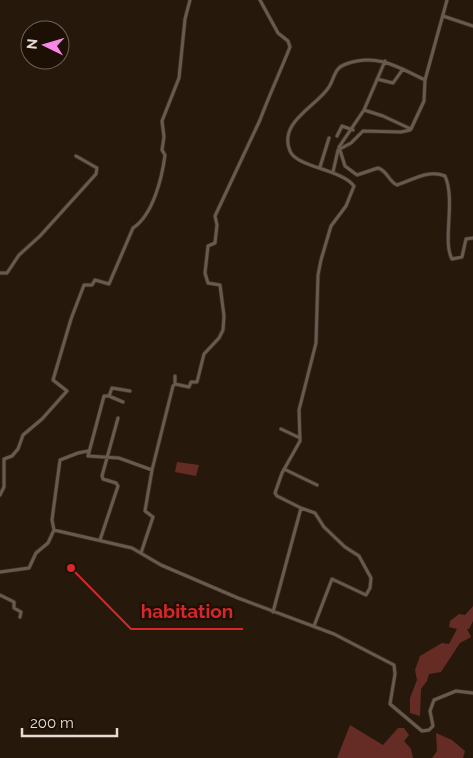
<svg xmlns="http://www.w3.org/2000/svg" width="473" height="758" font-family="Raleway,sans-serif">
<style>
.green{fill:#652c25}
.lines{fill:none;stroke-linecap:round;stroke-linejoin:round}
.minor-casing{stroke:#392f2a;stroke-width:4.5}
.minor{stroke:#6a5a4a;stroke-width:3}
.leader{fill:none;stroke:#d62828;stroke-width:2}
.callout-dot{fill:#d62828;stroke:#1c0f03;stroke-width:2}
.callout-label{font-size:19px;text-anchor:middle;font-weight:bold;fill:#d62828;stroke:#1c0f03;stroke-width:4.5;stroke-linejoin:round;paint-order:stroke}
</style>
<rect width="100%" height="100%" fill="#26180a"/>
<path class="green" d="M177,462l22,3 -3,11 -21,-4z
M473,606v15l-4,8h-2l4,8 -11,6 -19,29 -12,2 -2,7 -6,8 -1,27 -10,-3v-15l7,-18 -2,-10 5,-14 22,-13 7,1 8,-15 -8,-2 1,-6 9,-7 6,1z
M350,725l33,20 15,-17h6l5,7 -5,6 7,8 2,9h-76z
M436,733l16,7 13,11 -2,7h-31l5,-7z"/>
<g class="lines">
<defs>
<path id="minor" d="M447,0l-22,80 -1,21 -13,28 -28,-13 -19,-6 -25,37 6,19 12,9 21,-7c10,3 10,13 19,17 16,-5 31,-16 48,-9 11,24 -3,66 7,83l10,-2 4,-18 7,-1
M443,16l30,10
M377,79l16,4 10,-14
M364,110l21,-49
M337,136l5,-10 11,4
M320,167l9,-29
M333,172l5,-22 13,-7 12,-12 38,1 9,-2
M0,273h7l12,-18 21,-19 56,-62 1,-6 -21,-12
M175,376v8
M130,391l-18,-3 -3,8h-5l-16,60 31,2 33,12
M109,396l14,6
M281,429l19,9
M284,469l33,16
M0,495l4,-8v-28l8,-3 6,-7 5,-14 19,-16 25,-28 -14,-11 18,-61 13,-34h8l3,-5 14,4 24,-56c20,-13 29,-50 32,-73l-3,-5 2,-13 -2,-16 17,-43 6,-59 5,-19
M301,508l14,5 9,14 21,20 14,9 12,22 -1,10 -4,7 -34,-16 -18,47
M54,530l-2,-10 8,-60 18,-7 10,-2
M100,540l18,-54 -2,-3 -13,-4 -1,-3 16,-58
M141,553l12,-36 -8,-6 7,-41 21,-84 2,-2 14,3 2,-5h6l7,-28 15,-16 4,-8 1,-14 -4,-31 -12,-2 -3,-10 3,-27 7,-3 2,-18 -2,-9 45,-96c9,-24 20,-48 30,-73l-2,-6 -10,-8 -18,-33
M0,572l29,-4 7,-15 12,-10 6,-13 78,18 29,17 77,33 96,36 60,31 1,9 -5,30 32,27 7,-1 4,-4 -3,-15 4,-11 22,-9 17,2
M0,595l14,7v6l7,4 -1,5
M273,612l28,-104 -24,-12 -2,-3 7,-20 18,-32 -1,-31 17,-67 2,-68 3,-15 10,-34 15,-20 8,-20c-13,-17 -58,-19 -64,-35 -12,-29 26,-44 39,-64 6,-10 5,-19 17,-23 31,-11 52,3 79,16"/>
</defs>
<use href="#minor" class="minor-casing"/>
<use href="#minor" class="minor"/>
</g>
<path class="leader" d="M71 568L131 629H243"/>
<circle class="callout-dot" cx="71" cy="568" r="5"/>
<g class="callout-label">
<text x="187" y="618">habitation</text>
</g>
<g transform="translate(45 45) rotate(275)"><circle r="24" fill="#1c0f03" stroke="#6d6156"/>
<path d="M0-4L9 19L0 12L-9 19Z" fill="#fa87e8"/>
<text y="-8" font-size="14" font-weight="bold" text-anchor="middle" fill="#e6dcd3">N</text>
</g>
<path d="M22 728v8h95v-8" fill="none" stroke="#e6dcd3" stroke-width="2.5"/>
<text x="30" y="728" font-size="15" fill="#e6dcd3" stroke="#1c0f03" stroke-width="4" paint-order="stroke">200 m</text>
</svg>
